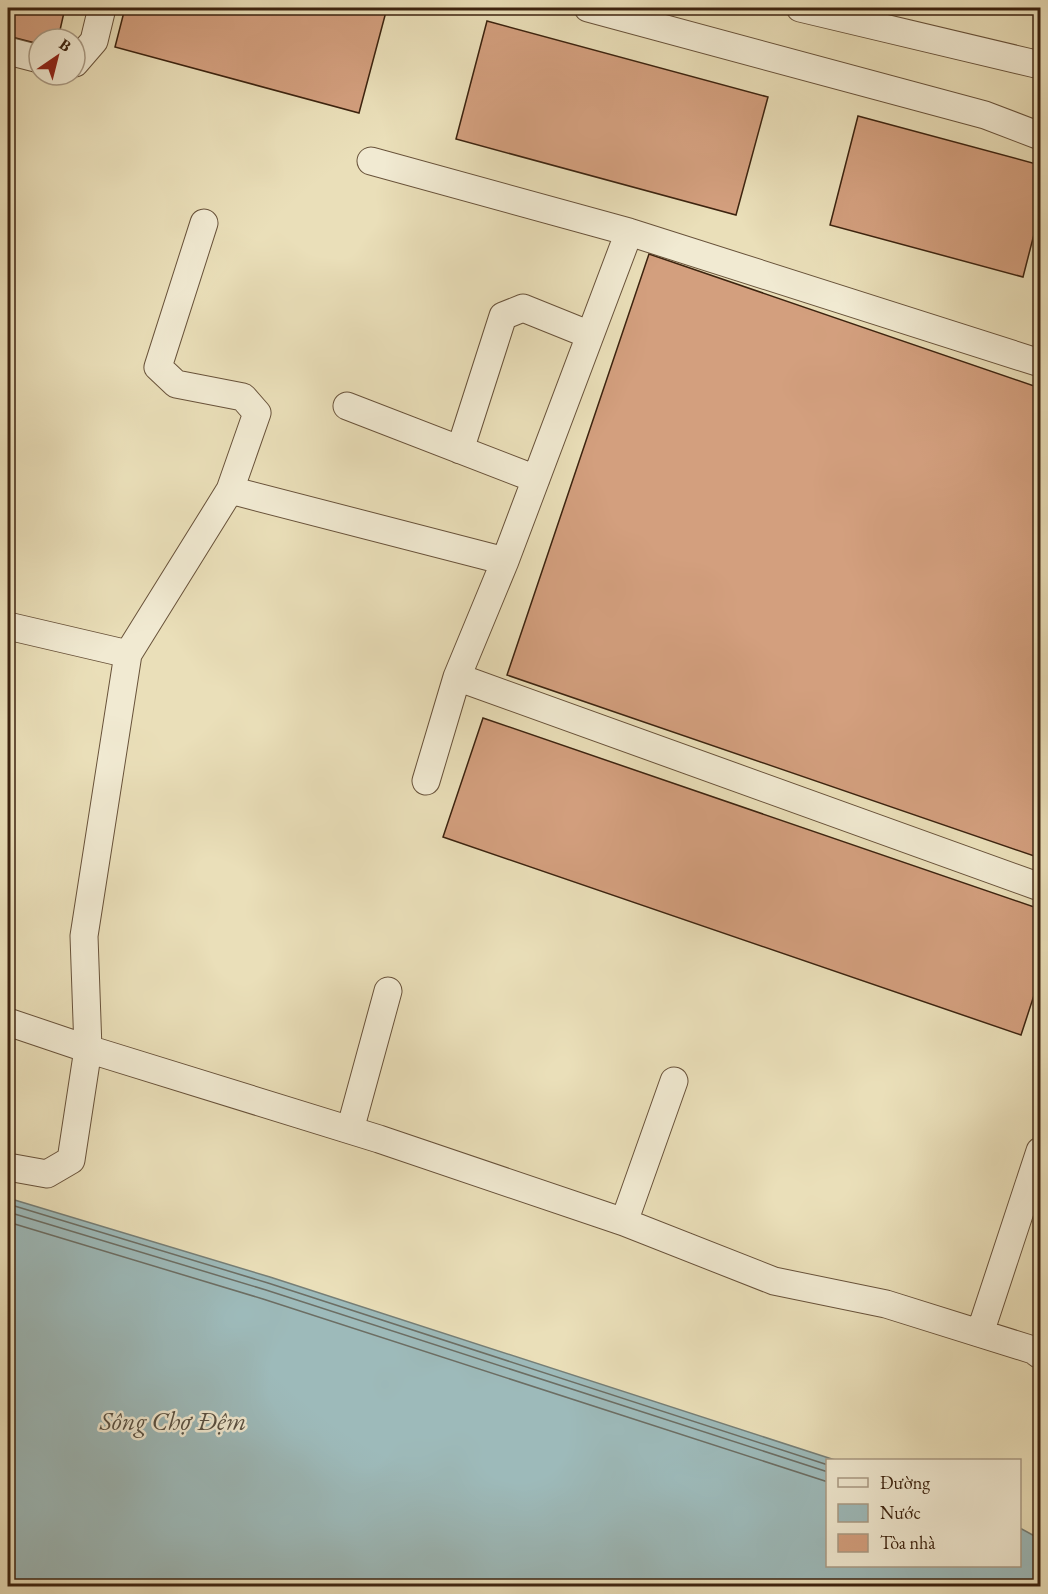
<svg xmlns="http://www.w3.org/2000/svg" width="1048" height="1594" font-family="'EB Garamond',serif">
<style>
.water{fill:#9dbaba;stroke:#767e76;stroke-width:1.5}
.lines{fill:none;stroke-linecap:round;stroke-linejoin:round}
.shore{stroke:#6c6e64;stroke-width:1.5}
.building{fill:#d39f7e;stroke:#3c230f;stroke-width:1.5}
.minor-casing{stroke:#68523a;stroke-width:29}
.minor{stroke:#f1ead2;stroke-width:27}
.labels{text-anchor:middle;stroke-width:5;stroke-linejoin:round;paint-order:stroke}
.water-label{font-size:26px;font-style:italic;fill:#595042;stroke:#f1ead2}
</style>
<rect width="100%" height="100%" fill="#eadfb9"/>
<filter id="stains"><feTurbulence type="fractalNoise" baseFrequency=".00333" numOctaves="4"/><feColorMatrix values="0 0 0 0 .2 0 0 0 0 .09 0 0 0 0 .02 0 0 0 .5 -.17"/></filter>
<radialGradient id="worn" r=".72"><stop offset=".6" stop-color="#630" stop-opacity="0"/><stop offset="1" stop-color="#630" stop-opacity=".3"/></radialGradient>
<path class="water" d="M8,1198l262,79 565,183h-7v106h192v-38l20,11v47h-1032z"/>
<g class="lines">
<path class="shore" d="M8,1204l260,79 560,182
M8,1212l258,78 562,182
M8,1222l255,77 565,183"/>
</g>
<path class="building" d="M8,8h57l-7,31h-19v5l-31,-8z
M125,8h262l-28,105 -244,-66z
M487,21l281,76 -32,118 -280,-76z
M858,116l182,49v46l-17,66 -193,-52z
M649,254l391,134v470l-533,-183z
M483,718l557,191v68l-19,58 -578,-198z"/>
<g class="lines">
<defs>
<path id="minor" d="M588,8l397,107 55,21
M800,8l240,57
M8,51l31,8
M75,63l19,-22 8,-33
M371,161l258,71 -124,329 -48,116 -31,104
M204,223l-46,144 18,17 67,13 14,16 -27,77
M629,232l411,131
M347,406l189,73
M460,450l43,-134 20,-8 67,27
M8,626l120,28
M457,677l583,210
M8,1022l80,27 291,90 245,83 150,59 112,23 147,46 7,5
M350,1130l38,-139
M8,1167l39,7 24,-14 17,-111 -4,-113 44,-282 102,-164 275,71
M624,1222l50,-141
M980,1333l60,-182"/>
</defs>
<use href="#minor" class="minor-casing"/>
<use href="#minor" class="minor"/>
</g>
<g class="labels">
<g class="water-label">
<text x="173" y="1430">Sông Chợ Đệm</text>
</g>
</g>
<rect width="1048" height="1594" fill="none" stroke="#eadfb9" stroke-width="30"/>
<rect x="9" y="9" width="1030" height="1576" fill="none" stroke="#3c230f" stroke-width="3"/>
<rect x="15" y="15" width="1018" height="1564" fill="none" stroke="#3c230f" stroke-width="1.5"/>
<rect x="826" y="1459" width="195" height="108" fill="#f1ead2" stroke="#a99a84" stroke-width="1.5"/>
<rect x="838" y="1478" width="30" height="9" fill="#f1ead2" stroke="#a99a84" stroke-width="1.5"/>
<text x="880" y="1489" font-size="18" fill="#3c230f">Đường</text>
<rect x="838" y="1504" width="30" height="18" fill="#9dbaba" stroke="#a99a84" stroke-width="1.5"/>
<text x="880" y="1519" font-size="18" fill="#3c230f">Nước</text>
<rect x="838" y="1534" width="30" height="18" fill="#d39f7e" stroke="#a99a84" stroke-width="1.5"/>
<text x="880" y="1549" font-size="18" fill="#3c230f">Tòa nhà</text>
<g transform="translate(57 57) rotate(35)"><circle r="28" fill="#f1ead2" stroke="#a99a84" stroke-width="1.5"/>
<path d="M0-4.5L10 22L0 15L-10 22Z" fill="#8f2418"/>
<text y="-9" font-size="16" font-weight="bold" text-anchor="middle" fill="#3c230f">B</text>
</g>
<rect width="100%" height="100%" filter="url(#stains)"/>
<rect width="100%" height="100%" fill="url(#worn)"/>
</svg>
